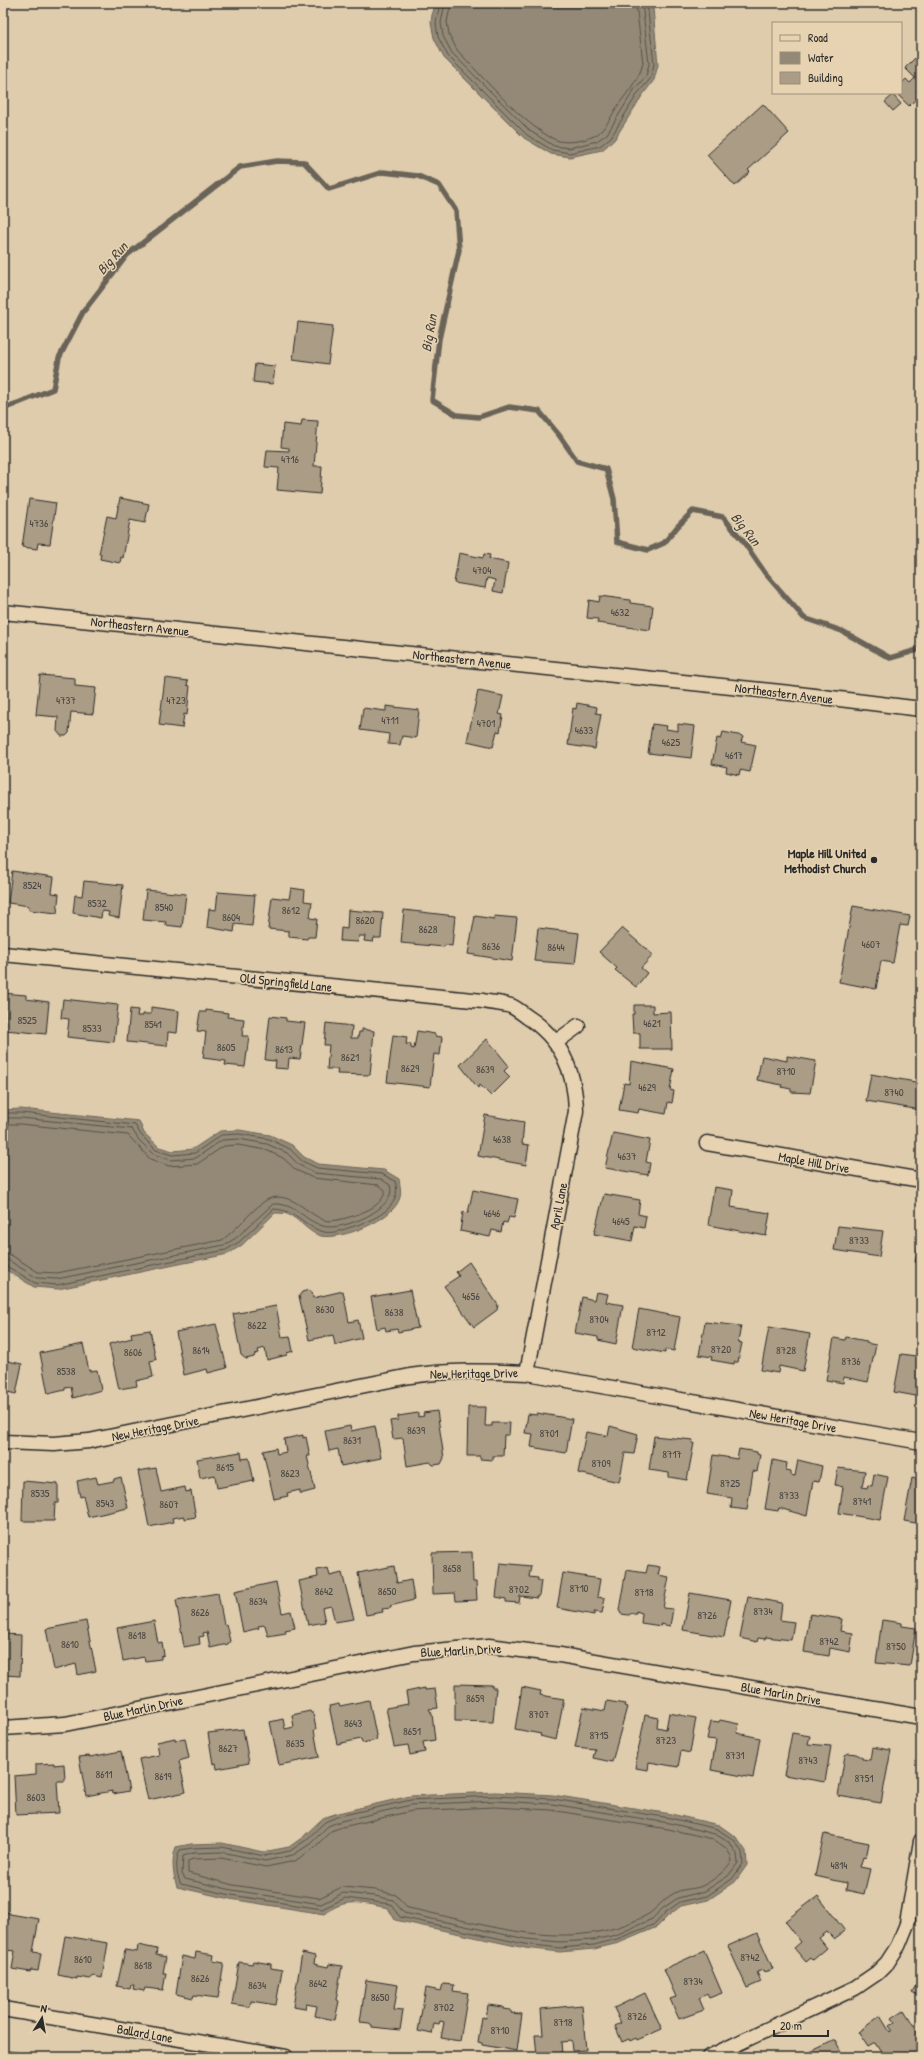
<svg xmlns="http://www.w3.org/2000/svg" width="924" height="2060" font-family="'Patrick Hand',sans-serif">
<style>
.water{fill:#938976;stroke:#696358}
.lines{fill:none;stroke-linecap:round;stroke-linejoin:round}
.shore{stroke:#555149;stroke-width:1}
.stream{stroke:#696358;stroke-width:5.5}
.building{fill:#aa9c85;stroke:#2b2b2b}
.street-casing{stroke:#2b2b2b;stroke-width:17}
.street{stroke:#e7d3b1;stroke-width:14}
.poi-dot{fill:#2b2b2b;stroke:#e7d3b1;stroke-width:1.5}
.labels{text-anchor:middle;stroke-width:3;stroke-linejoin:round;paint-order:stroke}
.number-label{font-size:11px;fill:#4b4742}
.street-label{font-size:13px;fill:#2b2b2b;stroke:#e7d3b1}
.poi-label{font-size:13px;font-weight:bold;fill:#2b2b2b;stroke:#e7d3b1;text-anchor:end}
.water-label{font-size:14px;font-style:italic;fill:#45423e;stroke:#e7d3b1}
</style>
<rect width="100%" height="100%" fill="#dfccac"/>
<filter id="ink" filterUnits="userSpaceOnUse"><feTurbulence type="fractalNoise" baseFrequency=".025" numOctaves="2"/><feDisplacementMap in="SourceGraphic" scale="8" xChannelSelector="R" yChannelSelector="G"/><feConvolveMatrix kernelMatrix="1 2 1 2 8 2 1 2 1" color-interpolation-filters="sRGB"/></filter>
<g filter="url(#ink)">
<path class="water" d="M436,3h214l3,5 5,57 -4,15 -12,16 -28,44 -12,10 -32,7 -19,-3 -27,-16 -80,-80 -10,-20 -3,-15 1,-8z
M21,1109l118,12 5,12 15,14 14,4 20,-2 27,-18 19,-1 31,5 22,10 12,12 14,7 66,6 15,9c1,7 3,15 0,21 -8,21 -58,40 -78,36 -13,-3 -22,-18 -34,-22 -4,-1 -8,-1 -12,-1l-33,32 -14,9 -170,35 -24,-2 -31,-19v-158z
M495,1792l58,3 118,19 48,11 17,12 10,14 1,14 -12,17 -27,18 -27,6 -13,10 -11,11 -38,16 -25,6 -34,3 -35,-4 -130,-28 -7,-12c-26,-5 -42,-11 -64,6l-94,-15 -53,-12c-4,-13 -6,-27 -1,-40l15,-3 31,-1 41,9 26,-5 14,-10 20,-19 15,-5 72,-17z"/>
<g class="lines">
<path class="shore" d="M440,3l-4,20 2,14 10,19 79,79 25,15 18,3 30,-7 11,-9 27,-44 13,-15 3,-14 -7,-61
M445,3l-4,20 2,13 9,17 78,78 24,15 15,2 28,-7 10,-7 27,-44 12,-14 3,-12 -7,-61
M451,3l-4,19 2,12 8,16c24,25 68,77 99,90 10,4 28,1 38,-4 10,-5 16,-17 21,-26 9,-14 25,-31 28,-47l-7,-60
M3,1113h18l114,12 6,10 15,15 16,5 23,-2 26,-18 18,-1 30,5 21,10 12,12 15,7 65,6 13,7c9,27 -23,40 -44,46 -9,3 -20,8 -30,4 -19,-6 -22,-20 -47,-22l-35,33 -13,8 -21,4 -148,31 -22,-2 -32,-19
M3,1118h18l111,11 6,10 15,15 18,6 25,-2 26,-18 17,-1 28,5 20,9 12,12 16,8 66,6 9,6c9,24 -50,47 -67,41 -20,-6 -27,-23 -50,-22l-37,34 -12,7 -167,34 -20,-1 -29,-18 -5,-1
M3,1124h17l108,11 22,24 19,7 28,-2 27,-18 14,-1 28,5 17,8 13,12 17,8 66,7 6,5c0,5 -4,11 -9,15 -8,7 -42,19 -52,15 -18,-7 -31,-27 -53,-22 -12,3 -35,33 -49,42l-165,33 -19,-1 -27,-17 -8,-2
M495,1796l58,3 117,19 47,11 17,11 8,12 1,12 -11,15 -25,17 -27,6 -14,10 -11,12 -38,15 -23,6 -34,3 -35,-4 -125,-27 -10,-13 -45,-6 -23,11 -91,-14 -50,-11c-5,-8 -6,-26 -1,-34l12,-2 30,-1 42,9 26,-5 16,-11 19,-18 14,-6 72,-16z
M495,1801l57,3 117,19 46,11 15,9 7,11 1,9 -10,13 -23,15 -27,7 -15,10 -11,11 -36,16 -23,5 -33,2 -34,-3 -122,-26 -11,-13 -18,-4 -32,-3 -22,11 -89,-14 -47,-11 -3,-5 1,-18 10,-3 29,-1 43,9 28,-6 17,-11 18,-18 13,-5 70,-16z
M495,1807l56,3 117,19 45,10 13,9 5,8 1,5c-7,10 -19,20 -30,25 -9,4 -21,2 -29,8 -10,5 -17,16 -26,21 -77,41 -160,9 -239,-7l-12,-13 -20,-5 -34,-3 -23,11 -86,-13 -45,-12v-12l5,-2 28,-1 45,9 29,-6 19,-13 17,-17 11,-4 70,-16z"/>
<path class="stream" d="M3,409l50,-20 6,-31 24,-46 44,-57 113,-88 37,-6 27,1 25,27 54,-17 35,4 21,9 17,26 3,39 -20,89 -7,61 25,15 22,2 30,-10 30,4 20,24 18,26 29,8 8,30 3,43 31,8 16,-7 14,-17 15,-15 30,6 20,24 22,32 39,45 38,13 48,27 31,-9"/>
</g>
<path class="building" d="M921,52v34l-5,4 4,5 -11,11 -13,-13h5v-9l5,-5 4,4 5,-5 -10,-10z
M893,95l8,9 -8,7 -8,-9z
M763,104l26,29 -41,37 2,2 -15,14 -28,-31z
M298,322l35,4 -5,38 -35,-5z
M255,364l20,2 -2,18 -20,-2z
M302,420l16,1 -4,45h8l-2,28 -43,-4 2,-22 -14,-1 2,-17 22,1v-3l-8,-1 2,-23 18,2z
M120,498l29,6 -4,19 -15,-3 -7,38 -2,-1 -1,6 -20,-4 1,-5h-2l8,-38 9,2z
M29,499l27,4 -6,41 -12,-1 -1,6 -15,-2z
M459,553l24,5 1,-4 6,1 -1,4 19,4 -5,30 -10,-2 2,-11 -8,-2 -2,10 -31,-5z
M600,596l30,4v3l23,3 -3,24 -53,-7 1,-4 -11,-1 2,-18 10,2z
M40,675l35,3v8l21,2 -3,26 -22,-2 -2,21 -3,3h-5l-4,-5 1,-14 -22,-2z
M165,678l23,3 -1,4 3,1 -3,29 -3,-1 -2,14 -23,-3z
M478,691l25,5 -4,18 4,1 -3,17 -3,-1 -4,16 -26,-6z
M577,703l20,4 -1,6 5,1 -6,35 -27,-4 5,-37 3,1z
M386,706l33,4 -3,28 -14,-2 -2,9 -12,-1 1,-10 -29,-4 3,-22 23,3z
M652,724l15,2 -1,3 12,2v-7l17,2 -4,32 -43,-5z
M723,732l20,4 -2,6 15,3 -6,27 -10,-2 -1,5 -13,-3 1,-5 -15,-3 5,-26 4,1z
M12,871l42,6 -2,16 7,1 -2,19 -28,-3v-4l-21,-3z
M84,881l39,4 -4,33 -11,-2 1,-4 -7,-1 -1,7 -28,-5 2,-18 7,1z
M291,888l14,2 -1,11 8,1 -2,16 7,1 -2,18h-7l-1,2 -18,-2v-6l-21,-2 4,-32 17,2z
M146,890l40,4 -4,33 -17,-2 1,-3 -23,-2z
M218,892l37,3 -3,31 -17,-2 -1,8 -27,-5 2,-18 7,1z
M853,906l57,10 -2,10 -8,-1 -7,38 -12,-2 -5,28 -37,-7z
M348,910l35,3 -2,25h-7l-1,4 -9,-1 1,-5h-6l-1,6 -18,-1 1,-13 6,1z
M404,910l51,6 -3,30 -7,-1 -1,2 -43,-4z
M475,916l19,3v-3l23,2 -5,43 -44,-7z
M538,928l41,5 -4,31 -41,-3z
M622,928l31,27 -12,13 6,5 -11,14 -21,-17 2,-2 -18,-16z
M3,993l23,2v4l23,3 -3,32 -41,-4 2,-19 -4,-1z
M63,999l55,6 -4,37 -47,-5 2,-18 -8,-1z
M634,1005h19v8l18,-1 1,37h-32v-16h-7l-1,-19h2z
M151,1007l28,4 -2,22 -9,-1 -1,14 -40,-4 3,-33 8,1 -1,6h6v-2h8z
M206,1010l22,3 -1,4 17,2 -2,17h7l-4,31 -20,-2 1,-4 -23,-3 3,-26 -9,-1 3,-19h6z
M270,1016l16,2v3l19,2 -5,36 -11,-1 -1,11 -13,-1 1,-7 -11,-1z
M326,1023l26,3 -1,12h7l1,-6h3v-3l12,2 -4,44 -33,-1 1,-5h-11l2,-24h-5z
M417,1031l18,3v2l7,1 -2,18 -6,-1 -4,33 -43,-5 6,-47 14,2 -1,7h5v4l3,1z
M487,1039l22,27 -5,5 6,6 -19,19 -11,-11 -2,3 -18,-23z
M762,1056l25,5v-5l29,5 -6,32 -19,-1v-3l-10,-2 1,-2 -25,-5z
M631,1061l43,8 -4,21 4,1 -2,12 -4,-1 -2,12 -27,-5 -1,4 -19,-3 5,-27 5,1z
M871,1074l50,9v27l-55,-9z
M485,1115l39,7 -2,22 7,1 -3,20 -48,-9z
M613,1133l37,7 -4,22 4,1 -2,12 -43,-7z
M714,1187l19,3 -2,17 39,6 -4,23 -58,-11z
M473,1190l45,9 -4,19 -5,-1 -2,6 -4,-1 -2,10 -9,-2 -2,7 -30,-6 3,-19 5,1z
M604,1194l36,6 -2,14 8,2 -2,12 -9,-2 -3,15 -38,-7z
M838,1226l45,5 -4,26 -45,-7z
M920,1237l1,1v25l-6,-1z
M469,1262l29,43 -1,5 -23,17 -30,-41 15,-10 -3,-4z
M309,1290l3,2 1,6 30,-7 6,31 9,-2 4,18 -27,7 -2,-10 -24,5 -10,-44 3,-4z
M410,1290l8,38 -20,4 -1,-3 -11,2 -1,-4 -8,2 -6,-32z
M596,1292l12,2 -2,8 17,3 -7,39 -18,-4v-3l-23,-4 7,-36 12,3z
M276,1306l6,31 8,-1 3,15 -6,2v2l-20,5 -2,-12 -7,2 1,3 -4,1 -1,3 -8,2 -5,-4 -8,-41z
M639,1309l41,8 -6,34 -9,-2v4l-33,-6z
M705,1322l36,4 -3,16 4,1 -4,19h-4v2l-23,-4 1,-3 -13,-2z
M216,1324l11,44 -19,5 -1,-4 -23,6 -8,-43z
M769,1327l41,7 -7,37 -24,-5 -1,7 -17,-3z
M150,1330l6,30 -6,1 3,16 -17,4 1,5 -18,3 -10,-45 23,-6 -1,-5z
M846,1337l20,4v2l10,2 -8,37 -24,-5 -1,6 -17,-3 8,-42 11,2z
M83,1344l6,27 8,-1 4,20 -28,8 -2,-11 -6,1v2l-17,4 -8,-41z
M916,1353l5,1v36l-3,-1 -2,7 -22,-4 7,-38 15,2z
M3,1360l19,4 -6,30 -13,-3z
M468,1407h18l-1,19h7v-3h18l-1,12h-5l-1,21h-10v4l-13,-1v-3h-13z
M437,1411l7,47 -3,6 -8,1 -3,-3 -23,4 -4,-28 -10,1 -3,-18 8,-1v-4l20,-3v4l6,-1 -1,-3z
M537,1413l35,6 -6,34 -35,-6 2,-13 -8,-1 3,-19 9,1z
M350,1426l1,5 24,-5 6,32 -40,8 -3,-17 -9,2 -4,-20z
M610,1426l28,8 -4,20 -9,-1 -6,29 -41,-9 8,-41 22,4z
M303,1435v3l3,-1 4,19h-3l8,34 -15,4v-4l-13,3 1,3 -14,3 -11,-48 13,-3 1,6 9,-2 -2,-13z
M654,1436l39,4 -1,3h2l-7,37 -18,-3v-4l-20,-3z
M739,1449l18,3v2l3,1 -3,17 -4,-1 -6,39 -16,-2 1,-10 -25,-4 6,-39 24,4z
M241,1452l1,7 7,-1 5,23 -37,7 -2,-13 -15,3 -3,-19z
M773,1460l14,3 -1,7 5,1v4l4,1 3,-16 24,6 -3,16 -6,-1 -6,35 -28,-8 -1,3 -13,-2z
M156,1468l5,24 24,-5 1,5 5,-1 5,26 -12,2v-3l-12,2 1,4 -24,5 -11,-56z
M838,1468l27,3 -3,16 5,1 1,-3 4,1 2,-12 14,3 -8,43 -41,-7 4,-26 -8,-2z
M96,1477l2,7 16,-3v-2l7,-2 7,31 -40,9 -5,-21 -3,1 -3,-16z
M912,1478l9,2v44l-17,-3z
M23,1481l35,3v19h-3l-1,18h-32z
M472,1552l1,30h3l1,18 -21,1 -1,-8 -22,1 -1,-41z
M500,1563l31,3 -2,11 9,1v3h3l-2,15h-2v2l-17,-2 -1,7 -13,-1v-3l-10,-2z
M648,1565l12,2 -2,8 11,2 -6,31 10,1 -3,17 -9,-2v2l-20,-3 1,-10 -6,-2v2h-4l-3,2 -8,-1 -2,-4 7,-40 20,3z
M394,1566l3,17 14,-3 3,20 -24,6 1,2 -9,1 1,3 -17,3 -8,-42z
M328,1568l2,8 12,-3 12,46 -19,3 -4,-16 -9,2 3,14 -17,3 -9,-44 19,-4 -1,-7z
M563,1573l37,6 -3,18 8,1 -3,15 -8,-1v3l-37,-7z
M276,1582l6,31 9,-2 4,17 -10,2 1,3 -18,3 -3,-11 -7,1 1,2 -16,4 -8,-41z
M218,1593l6,32 2,-1 4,17 -2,3 -18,4 -3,-16 -4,1 1,3 -5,1 1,7 -16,3 -8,-47z
M690,1593l41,7 -7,37 -41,-7z
M748,1597l34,6 -2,17 14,2 -3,18 -25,-3 -1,2 -7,-1 -1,4 -17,-4z
M810,1614l32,5 -2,12 13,2 -3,19 -20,-4 -1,8 -25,-4z
M882,1620l20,3v3l14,2 -6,38 -34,-3z
M86,1621l10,50 -18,4 -2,-11 -22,6 -8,-41z
M154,1621l4,22 4,-1 2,13 -3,1v3l-16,2 -1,-4 -21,4 -6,-33z
M4,1634l17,1 -1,41 -17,-1z
M455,1684l37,1v3h4l-3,34 -38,-1z
M522,1687l19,4 -1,4 24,4 -8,41 -16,-4 1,-2 -26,-5z
M425,1688v2l10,-1 3,19 -9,1 3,5 3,26 -12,2 2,10 -15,3 -2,-10 -14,2 -8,-39 22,-4 -2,-12z
M369,1700l8,40 -15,3 -1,-4 -24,5 -8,-38 10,-2 1,2z
M607,1701l18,3 -1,2 3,1 -15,55 -19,-4 2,-9 -20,-2 8,-40 22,4z
M310,1711l1,2h2l3,16 -2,1 5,27 -40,8 -9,-43 13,-3 2,10 9,-2 -2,-12z
M669,1713l27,5 -6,35 -9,-2 -3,16 -29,-5 -1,8 -13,-2 10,-53 13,3 -1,9 9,2z
M720,1720l19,4 -2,9 23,5 -7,40 -42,-8 5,-30 -9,-1 4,-18 8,1z
M243,1729l6,34 -32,6 -1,-6 -3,1 -5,-31z
M792,1733l18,3 -2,8 23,2 -6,36 -41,-7z
M175,1738v2l10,-2 4,20 -10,3 7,31 -38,8 -9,-41 20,-4 -2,-13z
M872,1747l19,3 -10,53 -43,-7 7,-41 4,-2 7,1 6,3v2l8,1z
M121,1751l8,40 -16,3 -1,-3 -26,5 -7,-39 10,-1 1,1z
M54,1763v2l10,-1 1,17h-8l2,32 -43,2 -2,-39 22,-2v-10z
M824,1834l45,9 -3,15 -3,-1 -3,10 10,2 -6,25 -18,-4 1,-7 -32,-7z
M818,1896l27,35 -11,8 -7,-7 -8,6 8,10 -14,12 -2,-2 -5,4 -12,-14 7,-6 -16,-21z
M3,1911l7,2v1l29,5 -6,33 8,1 -3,18 -7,-1 -1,2 -18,-3 3,-18 -10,-1 -2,10z
M757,1933l16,36 -9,3 -1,-2 -6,2 4,10 -14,6 -19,-42z
M65,1936l43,7 -6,35 -8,-2 -4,3 -13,-2v2l-19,-4z
M138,1945l19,4 -1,6 10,2 -3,16h3l-3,17 -18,-2 -1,3 -11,-2 1,-4h-3l-1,4 -13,-3 8,-36 12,2z
M704,1951l18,42 -13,5 -2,-4 -8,4 5,12 -25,9 -9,-20 6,-2 -12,-28z
M196,1952l18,3 -1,6 11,2 -6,35 -24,-3 -1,3 -17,-4 6,-38 13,3z
M302,1953l13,3 -1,8 14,3 1,-3 13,2 -6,34 3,1 -4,19 -20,-4 2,-10 -11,-2 -1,5 -12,-2z
M253,1961l18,3v4l11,2 -6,35 -25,-4 -1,6 -18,-3 7,-42 13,2z
M921,1977v20l-9,-5z
M366,1980l32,5 -4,25 9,1 -3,19 -28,-3v-2l-3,-2 -9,-1z
M443,1984l11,1 -1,6 15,2 -8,48 -19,-3 3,-16 -4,-1 -1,3 -5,-1 -2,11 -14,-3 8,-43 15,3z
M645,1993l17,36 -25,11 -1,-2 -6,3 -1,-2 -7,3 -7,-16 6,-3 -7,-15z
M488,2005l15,2v2l8,1v3l11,1 -5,37 -35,-6v-2l-4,-1 4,-25 4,1z
M582,2005l4,45 -14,1 -1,-10 -10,1 1,12 -25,1 -2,-20h8l-2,-26z
M904,2010l17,27v20h-37l-9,-14 -7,4 -10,-15 22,-16 10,16 2,-2 -3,-4 6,-4 -3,-4z
M835,2040l9,17h-39l-1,-2z
M9,2051l19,3 -1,3h-24v-5l6,1z"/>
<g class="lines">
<defs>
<path id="street" d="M3,612l787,81 131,16
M3,954l480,47c9,2 19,2 28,5 5,2 11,7 15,10 35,22 49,54 50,95l-49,262
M556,1042l22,-16
M707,1143l214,37
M3,1442l51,2 35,-3 321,-65c39,-6 77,-5 117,-3l394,69
M3,1728l62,-4 349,-71 75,-7 71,9 361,62
M3,2009l283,48
M709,2057l146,-69 22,-15 10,-10 11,-17 9,-22 14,-83"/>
</defs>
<use href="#street" class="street-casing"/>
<use href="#street" class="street"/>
</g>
</g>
<circle class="poi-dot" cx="874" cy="860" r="4"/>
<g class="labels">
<g class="number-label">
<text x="290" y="463">4716</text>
<text x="39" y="527">4736</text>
<text x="482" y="574">4704</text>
<text x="620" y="616">4632</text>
<text x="66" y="704">4737</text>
<text x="176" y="704">4723</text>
<text x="390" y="724">4711</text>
<text x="486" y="727">4701</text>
<text x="584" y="734">4633</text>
<text x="671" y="746">4625</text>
<text x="734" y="759">4617</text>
<text x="32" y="889">8524</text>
<text x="97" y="907">8532</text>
<text x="164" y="911">8540</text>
<text x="291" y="914">8612</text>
<text x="231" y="921">8604</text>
<text x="365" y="924">8620</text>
<text x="428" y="933">8628</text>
<text x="871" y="948">4607</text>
<text x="491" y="950">8636</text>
<text x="556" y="951">8644</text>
<text x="27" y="1024">8525</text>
<text x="652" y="1027">4621</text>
<text x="153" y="1028">8541</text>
<text x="92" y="1032">8533</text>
<text x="226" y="1051">8605</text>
<text x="284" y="1053">8613</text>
<text x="350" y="1061">8621</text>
<text x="410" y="1072">8629</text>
<text x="485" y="1073">8639</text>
<text x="786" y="1075">8710</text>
<text x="647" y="1091">4629</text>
<text x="894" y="1096">8740</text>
<text x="502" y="1143">4638</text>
<text x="627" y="1160">4637</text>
<text x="492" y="1217">4646</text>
<text x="621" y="1225">4645</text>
<text x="859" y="1244">8733</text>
<text x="471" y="1300">4656</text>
<text x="325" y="1313">8630</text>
<text x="394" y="1316">8638</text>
<text x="599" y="1323">8704</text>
<text x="257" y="1329">8622</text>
<text x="656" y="1336">8712</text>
<text x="721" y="1353">8720</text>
<text x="201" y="1354">8614</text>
<text x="786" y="1354">8728</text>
<text x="133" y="1356">8606</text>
<text x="851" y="1365">8736</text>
<text x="66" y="1375">8538</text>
<text x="416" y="1434">8639</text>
<text x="549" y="1437">8701</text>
<text x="352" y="1444">8631</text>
<text x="672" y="1458">8717</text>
<text x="601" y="1467">8709</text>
<text x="225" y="1471">8615</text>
<text x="290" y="1477">8623</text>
<text x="730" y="1487">8725</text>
<text x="40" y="1497">8535</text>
<text x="789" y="1499">8733</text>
<text x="862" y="1505">8741</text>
<text x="105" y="1507">8543</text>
<text x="169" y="1508">8607</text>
<text x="452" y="1572">8658</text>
<text x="579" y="1592">8710</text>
<text x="519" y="1593">8702</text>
<text x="324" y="1595">8642</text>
<text x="387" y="1595">8650</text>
<text x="644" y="1596">8718</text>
<text x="258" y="1605">8634</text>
<text x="763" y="1615">8734</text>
<text x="200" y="1616">8626</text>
<text x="707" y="1619">8726</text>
<text x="137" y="1639">8618</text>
<text x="829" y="1645">8742</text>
<text x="70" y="1648">8610</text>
<text x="896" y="1650">8750</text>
<text x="475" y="1702">8659</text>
<text x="539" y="1718">8707</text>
<text x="353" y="1727">8643</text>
<text x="412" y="1735">8651</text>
<text x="599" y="1739">8715</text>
<text x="666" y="1744">8723</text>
<text x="295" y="1747">8635</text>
<text x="228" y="1752">8627</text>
<text x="735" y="1759">8731</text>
<text x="808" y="1764">8743</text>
<text x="104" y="1778">8611</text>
<text x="163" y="1780">8619</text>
<text x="864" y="1782">8751</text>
<text x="36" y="1801">8603</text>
<text x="839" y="1869">4814</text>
<text x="750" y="1961">8742</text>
<text x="83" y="1963">8610</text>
<text x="143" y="1969">8618</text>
<text x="200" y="1982">8626</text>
<text x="693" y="1985">8734</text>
<text x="318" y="1987">8642</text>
<text x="257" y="1989">8634</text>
<text x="380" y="2001">8650</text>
<text x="444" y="2011">8702</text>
<text x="637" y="2020">8726</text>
<text x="563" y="2026">8718</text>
<text x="500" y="2034">8710</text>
</g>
<g class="street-label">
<text transform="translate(140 626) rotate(6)" y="5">Northeastern Avenue</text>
<text transform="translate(462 659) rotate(6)" y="5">Northeastern Avenue</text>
<text transform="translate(784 693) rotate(7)" y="5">Northeastern Avenue</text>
<text transform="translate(286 982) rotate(6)" y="5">Old Springfield Lane</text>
<text transform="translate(814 1162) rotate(10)" y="5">Maple Hill Drive</text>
<text transform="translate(558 1206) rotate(-79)" y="5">April Lane</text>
<text transform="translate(474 1373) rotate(-1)" y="5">New Heritage Drive</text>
<text transform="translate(793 1420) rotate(10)" y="5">New Heritage Drive</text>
<text transform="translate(155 1428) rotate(-11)" y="5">New Heritage Drive</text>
<text transform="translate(461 1650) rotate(-3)" y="5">Blue Marlin Drive</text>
<text transform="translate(781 1693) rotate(10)" y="5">Blue Marlin Drive</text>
<text transform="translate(143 1708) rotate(-12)" y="5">Blue Marlin Drive</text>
<text transform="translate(145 2033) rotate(10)" y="5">Ballard Lane</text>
</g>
<g class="poi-label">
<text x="866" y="858">Maple Hill United<tspan x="866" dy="15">Methodist Church</tspan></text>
</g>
<g class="water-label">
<text transform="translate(112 258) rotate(-48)" y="5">Big Run</text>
<text transform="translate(429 333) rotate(-80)" y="5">Big Run</text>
<text transform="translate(746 529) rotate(51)" y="5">Big Run</text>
</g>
</g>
<rect width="924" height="2060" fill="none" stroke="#e7d3b1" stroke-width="16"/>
<rect x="8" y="8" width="908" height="2044" fill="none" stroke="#2b2b2b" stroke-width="1.5" filter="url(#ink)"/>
<rect x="772" y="22" width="130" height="72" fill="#e7d3b1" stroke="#9c907b"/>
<rect x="780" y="35" width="20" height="6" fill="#e7d3b1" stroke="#9c907b"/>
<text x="808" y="42" font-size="12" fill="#2b2b2b">Road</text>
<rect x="780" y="52" width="20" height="12" fill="#938976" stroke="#9c907b"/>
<text x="808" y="62" font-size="12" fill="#2b2b2b">Water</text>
<rect x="780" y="72" width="20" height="12" fill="#aa9c85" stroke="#9c907b"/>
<text x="808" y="82" font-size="12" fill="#2b2b2b">Building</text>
<g transform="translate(42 2018) rotate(11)" stroke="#e7d3b1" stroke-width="3" paint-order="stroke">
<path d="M0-3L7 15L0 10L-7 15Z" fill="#2b2b2b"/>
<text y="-6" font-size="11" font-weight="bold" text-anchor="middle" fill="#2b2b2b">N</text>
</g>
<path d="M774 2030v6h54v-6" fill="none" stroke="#2b2b2b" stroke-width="2"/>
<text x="780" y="2030" font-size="12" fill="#2b2b2b" stroke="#e7d3b1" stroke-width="3" paint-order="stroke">20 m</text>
</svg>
